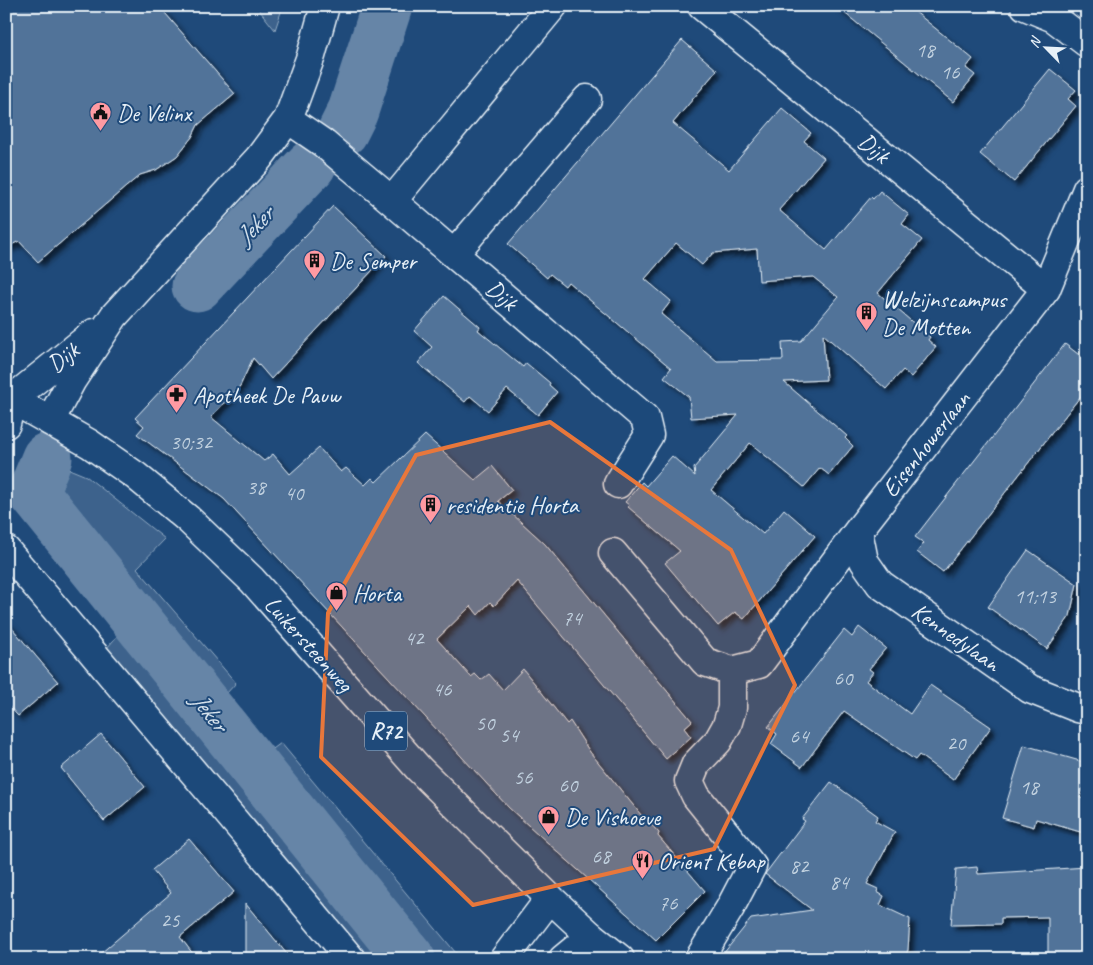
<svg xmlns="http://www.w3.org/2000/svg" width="1093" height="965" font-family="Caveat,sans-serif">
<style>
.green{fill:#3c628c;stroke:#92aac2}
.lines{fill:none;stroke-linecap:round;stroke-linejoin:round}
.river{stroke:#6685a7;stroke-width:51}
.building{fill:#517399;stroke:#e8f1f8;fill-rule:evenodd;filter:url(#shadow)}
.minor-casing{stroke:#e8f1f8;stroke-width:31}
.major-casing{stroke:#e8f1f8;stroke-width:31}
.minor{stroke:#1f4a7a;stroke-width:28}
.major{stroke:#1f4a7a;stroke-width:28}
.marked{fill:#e8773b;fill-opacity:0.2;stroke:#e8773b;stroke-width:4;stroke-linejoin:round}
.labels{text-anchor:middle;stroke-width:4;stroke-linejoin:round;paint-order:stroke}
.number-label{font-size:21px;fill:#c2d2e0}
.shield{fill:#1f4a7a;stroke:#acbfd2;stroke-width:1}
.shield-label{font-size:22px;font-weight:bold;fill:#e8f1f8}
.poi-label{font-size:24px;fill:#e8f1f8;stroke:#1f4a7a;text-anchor:start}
.street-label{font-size:24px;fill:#e8f1f8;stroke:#1f4a7a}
.water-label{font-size:25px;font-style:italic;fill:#d4e1ec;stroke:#1f4a7a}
</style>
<defs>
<filter id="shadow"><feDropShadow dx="4.5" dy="4.5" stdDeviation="2.5" flood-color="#0009"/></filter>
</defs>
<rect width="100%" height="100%" fill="#1f4a7a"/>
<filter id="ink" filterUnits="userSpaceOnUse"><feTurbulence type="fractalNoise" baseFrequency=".02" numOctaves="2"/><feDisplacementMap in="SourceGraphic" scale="10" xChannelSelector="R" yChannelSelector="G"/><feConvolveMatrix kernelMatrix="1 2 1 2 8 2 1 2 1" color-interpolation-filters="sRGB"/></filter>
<g filter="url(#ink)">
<path class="green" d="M256,6h27l-8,24z
M62,466l24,10 79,63 -28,29 99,115 -20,22 -168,-211 1,-17z
M125,627l267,332h-26l-259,-311z
M281,743l180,216h-36l-167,-199z"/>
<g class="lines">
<path class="river" d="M343,131l10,-20 34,-105
M197,286l114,-121
M47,458l-14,34 377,467"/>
</g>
<path class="building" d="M6,6h153l76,88 -37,31 -6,12 -15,19 -21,14 -16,5 -102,87 -19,-21 -13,7z
M836,6h72l65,53 -7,9 9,7 -22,27z
M682,40l35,30 -44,53 56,47 53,-62 29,25 -7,8 20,17 -45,52 47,40 45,-53 2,2 7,-8 29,24 -7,9 20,16 -44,53 52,44 -2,3 8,7 -25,30 -8,-7 -17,19 -63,-55 3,46 -42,2 63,54 -2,2 8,8 -24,29 -9,-7 -16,19 -54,-44 -39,47 52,44 21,-25 31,27 -71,83 -9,-7 -17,14 -53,-63 15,-12 -52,-44 1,-2 -4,-3 17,-20 4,4 26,-30 23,20 -1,-8 44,-53 -47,3 -2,-21 -25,-20 7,-9 -103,-86 -3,4 -15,-12 -3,4 -39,-34zM676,243l26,22 11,-12 44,-4 2,32 54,-4 25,20 -37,44 -19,1 1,18 -66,1 -56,-47 10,-13 -26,-22z
M1050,69l26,21 -8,9 8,7 -62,76 -34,-28z
M333,206l53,50 -115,123 -18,-21 -13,28 -29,31 53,44 9,-7 17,20 29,-26 22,24 5,-4 19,17 7,-7 4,4 49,-47 50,45 17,-14 20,24 -14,11 47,43 147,177 -8,7 7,9 -25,22 -149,-178 -23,25 -4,-4 -12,13 -7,-9 -34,33 34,38 4,-3 6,6 8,-6 14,16 20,-21 44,55 3,-3 20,31 56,69 1,-1 12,13 -1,3 47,55 -49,49 -147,-132 -285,-309 -87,-65 7,-8 -9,-8z
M444,296l36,31 -2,3 45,37 3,-4 24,20 -1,2 8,7 -19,23 -31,-26 -19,22 -18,-15 -5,6 -47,-39 14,-16 -18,-16z
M1065,344l22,17v27l-144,184 -26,-20 7,-9 -9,-6z
M1028,550l49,34 -7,32 -23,33 -59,-42z
M6,621l52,61 -40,34 -12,-13z
M859,627l27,21 -17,21 4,3 -7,9 44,33 20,-29 61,42 -38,53 -34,-25 -4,5 -71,-49 -42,56 -31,-23 6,-10 -9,-7 76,-97 8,7z
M101,734l44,53 -41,34 -43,-53z
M1024,745l63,18v12l-7,23 7,2v34l-51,-15 -2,8 -32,-9z
M831,782l47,34 -3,5 20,11 -28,52 11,5 -1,3 7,4 -4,9 30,14 -2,31 -4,9h-185l32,-40 61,-9 -47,-36 40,-53 -3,-2z
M189,839l45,53 -54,45 17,22h-103l77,-66 -19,-23z
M977,867l1,7 109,-7v92h-39v-42l-47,1v6l-50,1 5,-56z
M245,903l46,56h-46z"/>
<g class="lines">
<defs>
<path id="minor" d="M702,6l344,283
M1025,6l29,12 33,25
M288,119l35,24 69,58 253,217 4,17 -31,49
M392,201l161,-195
M454,254l133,-155
M50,421l22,-41 42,-64 145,-158 29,-39 23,-63 14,-50
M6,424l6,-25 82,-66
M858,531l6,30 16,23 150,105 48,19 9,2
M6,550l345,409
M613,553l92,109 27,9 27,-7 99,-133 188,-242 41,-100
M504,959l46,-61
M563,959l28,-23
M699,959l31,-51 22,-42 -56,-70 -7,-15 7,-17 22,-23 9,-16 5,-17v-37"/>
<path id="major" d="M6,396l84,48 46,32 52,43 64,61 167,189 131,129 41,38 29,23"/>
</defs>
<use href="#minor" class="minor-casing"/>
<use href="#major" class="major-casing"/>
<use href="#minor" class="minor"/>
<use href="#major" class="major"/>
</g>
</g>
<path class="marked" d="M550,422l181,128 64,135 -81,164 -241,56 -152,-148 7,-144 88,-158z"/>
<defs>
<symbol id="civic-pin" viewBox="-11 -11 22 30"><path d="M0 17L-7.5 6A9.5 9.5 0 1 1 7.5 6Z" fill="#ff9aa2" stroke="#1f4a7a"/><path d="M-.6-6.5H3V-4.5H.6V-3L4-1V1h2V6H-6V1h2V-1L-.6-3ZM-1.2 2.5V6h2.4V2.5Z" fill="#111"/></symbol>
<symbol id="building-pin" viewBox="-11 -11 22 30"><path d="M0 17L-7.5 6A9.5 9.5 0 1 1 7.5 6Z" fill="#ff9aa2" stroke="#1f4a7a"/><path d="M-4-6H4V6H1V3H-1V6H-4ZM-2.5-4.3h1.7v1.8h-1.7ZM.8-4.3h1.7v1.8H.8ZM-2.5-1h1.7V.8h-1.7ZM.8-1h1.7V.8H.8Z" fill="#111"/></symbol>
<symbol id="pharmacy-pin" viewBox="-11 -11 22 30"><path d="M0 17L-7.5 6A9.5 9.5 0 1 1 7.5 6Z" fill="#ff9aa2" stroke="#1f4a7a"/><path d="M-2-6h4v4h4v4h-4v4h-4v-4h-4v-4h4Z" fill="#111"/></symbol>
<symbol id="shop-pin" viewBox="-11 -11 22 30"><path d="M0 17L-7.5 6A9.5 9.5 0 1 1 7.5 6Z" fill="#ff9aa2" stroke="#1f4a7a"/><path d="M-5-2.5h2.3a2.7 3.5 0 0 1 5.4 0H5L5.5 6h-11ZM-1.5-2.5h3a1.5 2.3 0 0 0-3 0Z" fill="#111"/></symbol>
<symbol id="restaurant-pin" viewBox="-11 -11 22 30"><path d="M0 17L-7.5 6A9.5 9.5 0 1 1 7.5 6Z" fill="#ff9aa2" stroke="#1f4a7a"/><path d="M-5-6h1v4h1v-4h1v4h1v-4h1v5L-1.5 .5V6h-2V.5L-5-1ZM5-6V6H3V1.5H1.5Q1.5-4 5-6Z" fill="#111"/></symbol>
</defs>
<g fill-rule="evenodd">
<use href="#civic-pin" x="88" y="100" width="25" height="34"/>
<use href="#building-pin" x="302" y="248" width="25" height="34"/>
<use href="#building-pin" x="854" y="300" width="25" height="34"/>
<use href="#pharmacy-pin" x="164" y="382" width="25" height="34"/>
<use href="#building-pin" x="418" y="492" width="25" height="34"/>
<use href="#shop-pin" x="324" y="580" width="25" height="34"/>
<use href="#shop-pin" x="536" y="804" width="25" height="34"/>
<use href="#restaurant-pin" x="630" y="848" width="25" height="34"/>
</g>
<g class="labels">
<g class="number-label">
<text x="925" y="57">18</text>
<text x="950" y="79">16</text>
<text x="191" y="449">30;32</text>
<text x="256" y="494">38</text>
<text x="294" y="500">40</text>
<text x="1035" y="603">11;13</text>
<text x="572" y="625">74</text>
<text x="414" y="645">42</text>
<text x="843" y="685">60</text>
<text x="442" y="696">46</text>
<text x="485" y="730">50</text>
<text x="509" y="742">54</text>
<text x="799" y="743">64</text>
<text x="956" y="750">20</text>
<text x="523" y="784">56</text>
<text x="568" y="792">60</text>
<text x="1029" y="794">18</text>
<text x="601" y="863">68</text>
<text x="799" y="873">82</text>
<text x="839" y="889">84</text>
<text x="668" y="910">76</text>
<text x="170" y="927">25</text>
</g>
<rect class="shield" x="365" y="711.5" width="42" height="39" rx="4"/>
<g class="shield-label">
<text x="386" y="739">R72</text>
</g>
<g class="poi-label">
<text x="117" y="121">De Velinx</text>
<text x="330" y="269">De Semper</text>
<text x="882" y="307">Welzijnscampus<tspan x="882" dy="28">De Motten</tspan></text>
<text x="193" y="403">Apotheek De Pauw</text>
<text x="446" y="513">residentie Horta</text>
<text x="353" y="601">Horta</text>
<text x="565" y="825">De Vishoeve</text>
<text x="658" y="869">Orient Kebap</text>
</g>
<g class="street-label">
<text transform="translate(874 148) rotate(39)" y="8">Dijk</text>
<text transform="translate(502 295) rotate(41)" y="8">Dijk</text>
<text transform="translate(63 357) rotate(-38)" y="8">Dijk</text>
<text transform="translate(926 444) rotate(-52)" y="8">Eisenhowerlaan</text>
<text transform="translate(956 637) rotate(35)" y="8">Kennedylaan</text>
<text transform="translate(309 644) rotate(48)" y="8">Luikersteenweg</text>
</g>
<g class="water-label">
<text transform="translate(254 225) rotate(-47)" y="9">Jeker</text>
<text transform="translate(210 711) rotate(51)" y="9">Jeker</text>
</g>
</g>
<rect width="1093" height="965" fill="none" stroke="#1f4a7a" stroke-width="25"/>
<rect x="12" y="12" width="1068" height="940" fill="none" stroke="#e8f1f8" stroke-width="2" filter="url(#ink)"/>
<g transform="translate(1046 48) rotate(294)" stroke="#1f4a7a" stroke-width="4" paint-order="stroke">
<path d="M0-4L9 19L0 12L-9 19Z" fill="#e8f1f8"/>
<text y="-8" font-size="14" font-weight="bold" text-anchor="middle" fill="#e8f1f8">N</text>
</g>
</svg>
